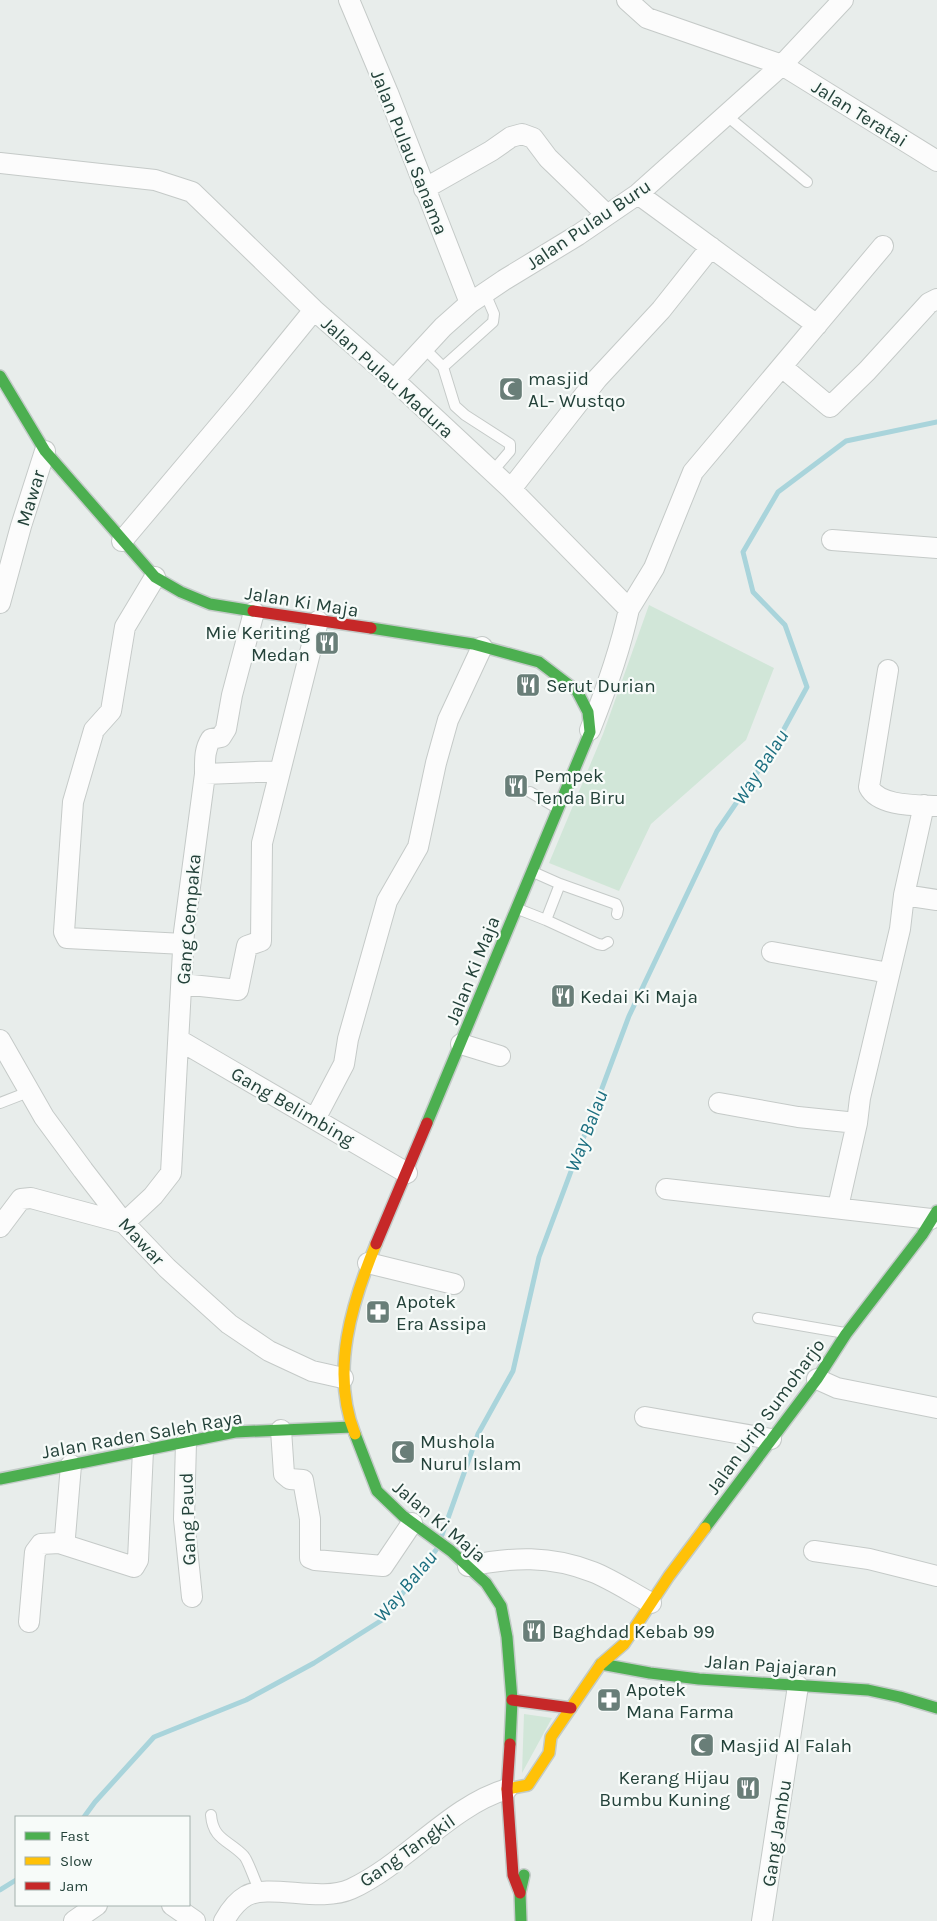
<svg xmlns="http://www.w3.org/2000/svg" width="937" height="1921" font-family="Karla,sans-serif">
<style>
.green{fill:#d1e6d8}
.lines{fill:none;stroke-linecap:round;stroke-linejoin:round}
.stream{stroke:#a9d4db;stroke-width:5}
.lane-casing{stroke:#c5cac8;stroke-width:12}
.street-casing{stroke:#c5cac8;stroke-width:22}
.fast-casing{stroke:#c3cbc8;stroke-width:14}
.slow-casing{stroke:#c3cbc8;stroke-width:14}
.jam-casing{stroke:#c3cbc8;stroke-width:14}
.lane{stroke:#fcfcfc;stroke-width:10}
.street{stroke:#fcfcfc;stroke-width:20}
.fast{stroke:#4caf50;stroke-width:11}
.slow{stroke:#ffc107;stroke-width:11}
.jam{stroke:#c62828;stroke-width:11}
.labels{text-anchor:middle;stroke-width:4.5;stroke-linejoin:round;paint-order:stroke}
.street-label{font-size:19px;fill:#24423a;stroke:#f7fbf9}
.poi-label{font-size:19px;fill:#24423a;stroke:#f7fbf9;text-anchor:start}
.water-label{font-size:20px;font-style:italic;fill:#1c6f80;stroke:#f7fbf9}
</style>
<rect width="100%" height="100%" fill="#e8edeb"/>
<path class="green" d="M649,605l125,63 -28,72 -95,84 -32,67 -70,-28 54,-129z
M524,1714l28,4 -30,55z"/>
<g class="lines">
<path class="stream" d="M442,1535l36,-101 35,-63 26,-114 90,-241 88,-185 55,-80 35,-64 -22,-62 -32,-33 -10,-40 35,-60 68,-51 91,-19
M84,1817l11,-15 59,-65 92,-37 68,-37 68,-43 54,-70
M0,1890l16,-10"/>
<defs>
<path id="lane" d="M727,116l80,66
M424,348l19,19 50,-45 1,-8 -9,-21
M443,367l12,39 10,9 45,29v7l-18,21
M530,792l27,16
M533,872l27,12 56,20 2,5 -1,5
M518,909l28,11 52,24 5,1 5,-3
M546,920l14,-36
M0,1103l31,-12
M758,1318l87,15
M211,1815c2,25 18,25 33,41 4,4 12,28 16,36"/>
<path id="street" d="M349,0l39,93 82,210
M627,0l20,18 135,47 155,96
M0,163l155,17 37,12 122,118 80,70 117,109 118,120c-9,42 -23,81 -39,121
M424,189l67,-38 20,-14 11,-3 11,4 15,20 59,57
M638,194l179,131
M782,367l48,40 37,-36 62,-68 8,-4
M394,380l49,-53 27,-24 34,-23 74,-45 60,-41 144,-129 61,-65
M511,489l86,-110 64,-69 50,-63
M832,540l105,8
M122,541l118,-140 74,-91
M155,577l-30,50 -14,84 -17,19 -21,72 -9,130 3,6 117,6
M0,603l21,-77 24,-75
M629,609l25,-41 39,-96 190,-226
M888,670l-19,117c10,20 49,18 68,19
M205,774l75,-3
M904,895l33,5
M772,952l117,21
M182,984l56,6 9,-44 14,-5 1,-98 56,-222
M0,1040l44,77 39,53 41,53 43,45 62,56 40,27 43,20 31,7
M179,1040l228,133
M461,1044l39,12
M719,1103l79,14 59,6
M315,1119l29,-55 4,-25 39,-138 31,-54 18,-84 12,-43 34,-73
M666,1189l265,30
M838,1207l19,-84 3,-25 40,-169 4,-34 20,-90
M0,1227l21,-28 10,-1 93,25 29,-27 18,-23 13,-241 21,-158c0,-13 -1,-24 6,-35l10,-2 5,-8 6,-34 22,-83
M368,1263l86,21
M817,1379l20,9 100,20
M645,1417l126,22
M281,1430l3,44 6,5 13,1 7,39v39l5,2 68,6 29,-43
M186,1442l-2,77 8,78
M59,1543l75,24 4,-7 5,-110
M814,1551l55,8 68,17
M468,1566c44,-9 82,-11 125,6 20,8 39,21 58,31
M29,1622l6,-70 6,-8 18,-1 6,-6 6,-72
M172,1905l23,16
M74,1921l23,-16
M224,1921c5,-9 13,-20 22,-25 23,-13 74,7 105,-7 56,-26 99,-83 156,-100
M762,1921l36,-235"/>
<path id="fast" d="M0,376l45,75 110,126 26,15 29,12 43,7
M371,628l102,16 66,18 38,29 11,21 2,20 -163,391
M355,1434l22,57 26,25 48,35 35,32 15,23 6,31 5,63 -2,44
M0,1479l235,-47 117,-5
M705,1528l112,-149 29,-45 76,-99 15,-24
M601,1664l49,9 49,6 169,11 32,7 37,11
M521,1921l-1,-28 4,-18"/>
<path id="slow" d="M355,1434c-25,-62 -3,-132 21,-190
M507,1789l21,-4 21,-32 2,-16 50,-73 23,-20 45,-68 36,-48"/>
<path id="jam" d="M253,611l118,17
M376,1244l51,-121
M512,1700l59,8
M510,1744l-3,45 6,86 7,18"/>
</defs>
<use href="#lane" class="lane-casing"/>
<use href="#street" class="street-casing"/>
<use href="#fast" class="fast-casing"/>
<use href="#slow" class="slow-casing"/>
<use href="#jam" class="jam-casing"/>
<use href="#lane" class="lane"/>
<use href="#street" class="street"/>
<use href="#fast" class="fast"/>
<use href="#slow" class="slow"/>
<use href="#jam" class="jam"/>
</g>
<defs>
<symbol id="mosque-square" viewBox="-11 -11 22 22"><rect x="-9" y="-9" width="18" height="18" rx="4" fill="#697e78" stroke="#f7fbf9"/><path d="M3.5-4.9A6 6 0 1 0 3.5 4.9A5 5 0 1 1 3.5-4.9Z" fill="#fff"/></symbol>
<symbol id="restaurant-square" viewBox="-11 -11 22 22"><rect x="-9" y="-9" width="18" height="18" rx="4" fill="#697e78" stroke="#f7fbf9"/><path d="M-5-6h1v4h1v-4h1v4h1v-4h1v5L-1.5 .5V6h-2V.5L-5-1ZM5-6V6H3V1.5H1.5Q1.5-4 5-6Z" fill="#fff"/></symbol>
<symbol id="pharmacy-square" viewBox="-11 -11 22 22"><rect x="-9" y="-9" width="18" height="18" rx="4" fill="#697e78" stroke="#f7fbf9"/><path d="M-2-6h4v4h4v4h-4v4h-4v-4h-4v-4h4Z" fill="#fff"/></symbol>
</defs>
<g fill-rule="evenodd">
<use href="#mosque-square" x="497" y="375" width="28" height="28"/>
<use href="#restaurant-square" x="313" y="629" width="28" height="28"/>
<use href="#restaurant-square" x="514" y="671" width="28" height="28"/>
<use href="#restaurant-square" x="502" y="772" width="28" height="28"/>
<use href="#restaurant-square" x="549" y="982" width="28" height="28"/>
<use href="#pharmacy-square" x="364" y="1298" width="28" height="28"/>
<use href="#mosque-square" x="389" y="1438" width="28" height="28"/>
<use href="#restaurant-square" x="520" y="1617" width="28" height="28"/>
<use href="#pharmacy-square" x="595" y="1686" width="28" height="28"/>
<use href="#mosque-square" x="688" y="1731" width="28" height="28"/>
<use href="#restaurant-square" x="734" y="1774" width="28" height="28"/>
</g>
<g class="labels">
<g class="street-label">
<text transform="translate(860 113) rotate(32)" y="7">Jalan Teratai</text>
<text transform="translate(410 152) rotate(68)" y="7">Jalan Pulau Sanama</text>
<text transform="translate(588 224) rotate(-34)" y="7">Jalan Pulau Buru</text>
<text transform="translate(388 377) rotate(42)" y="7">Jalan Pulau Madura</text>
<text transform="translate(30 498) rotate(-73)" y="7">Mawar</text>
<text transform="translate(302 601) rotate(9)" y="7">Jalan Ki Maja</text>
<text transform="translate(188 919) rotate(-85)" y="7">Gang Cempaka</text>
<text transform="translate(472 970) rotate(-68)" y="7">Jalan Ki Maja</text>
<text transform="translate(293 1106) rotate(30)" y="7">Gang Belimbing</text>
<text transform="translate(142 1241) rotate(47)" y="7">Mawar</text>
<text transform="translate(765 1416) rotate(-54)" y="7">Jalan Urip Sumoharjo</text>
<text transform="translate(142 1434) rotate(-10)" y="7">Jalan Raden Saleh Raya</text>
<text transform="translate(187 1519) rotate(-92)" y="7">Gang Paud</text>
<text transform="translate(440 1521) rotate(40)" y="7">Jalan Ki Maja</text>
<text transform="translate(771 1665) rotate(4)" y="7">Jalan Pajajaran</text>
<text transform="translate(776 1833) rotate(-81)" y="7">Gang Jambu</text>
<text transform="translate(407 1850) rotate(-35)" y="7">Gang Tangkil</text>
</g>
<g class="poi-label">
<text x="528" y="385">masjid<tspan x="528" dy="22">AL- Wustqo</tspan></text>
<text x="310" y="639" text-anchor="end">Mie Keriting<tspan x="310" dy="22">Medan</tspan></text>
<text x="546" y="692">Serut Durian</text>
<text x="534" y="782">Pempek<tspan x="534" dy="22">Tenda Biru</tspan></text>
<text x="580" y="1003">Kedai Ki Maja</text>
<text x="396" y="1308">Apotek<tspan x="396" dy="22">Era Assipa</tspan></text>
<text x="420" y="1448">Mushola<tspan x="420" dy="22">Nurul Islam</tspan></text>
<text x="552" y="1638">Baghdad Kebab 99</text>
<text x="626" y="1696">Apotek<tspan x="626" dy="22">Mana Farma</tspan></text>
<text x="720" y="1752">Masjid Al Falah</text>
<text x="730" y="1784" text-anchor="end">Kerang Hijau<tspan x="730" dy="22">Bumbu Kuning</tspan></text>
</g>
<g class="water-label">
<text transform="translate(760 767) rotate(-57)" y="7">Way Balau</text>
<text transform="translate(586 1131) rotate(-69)" y="7">Way Balau</text>
<text transform="translate(405 1586) rotate(-50)" y="7">Way Balau</text>
</g>
</g>
<rect x="15" y="1816" width="175" height="90" fill="#f7fbf9" stroke="#a3b1ad"/>
<rect x="25" y="1832" width="25" height="8" fill="#4caf50" stroke="#a3b1ad"/>
<text x="60" y="1841" font-size="15" fill="#24423a">Fast</text>
<rect x="25" y="1857" width="25" height="8" fill="#ffc107" stroke="#a3b1ad"/>
<text x="60" y="1866" font-size="15" fill="#24423a">Slow</text>
<rect x="25" y="1882" width="25" height="8" fill="#c62828" stroke="#a3b1ad"/>
<text x="60" y="1891" font-size="15" fill="#24423a">Jam</text>
</svg>
